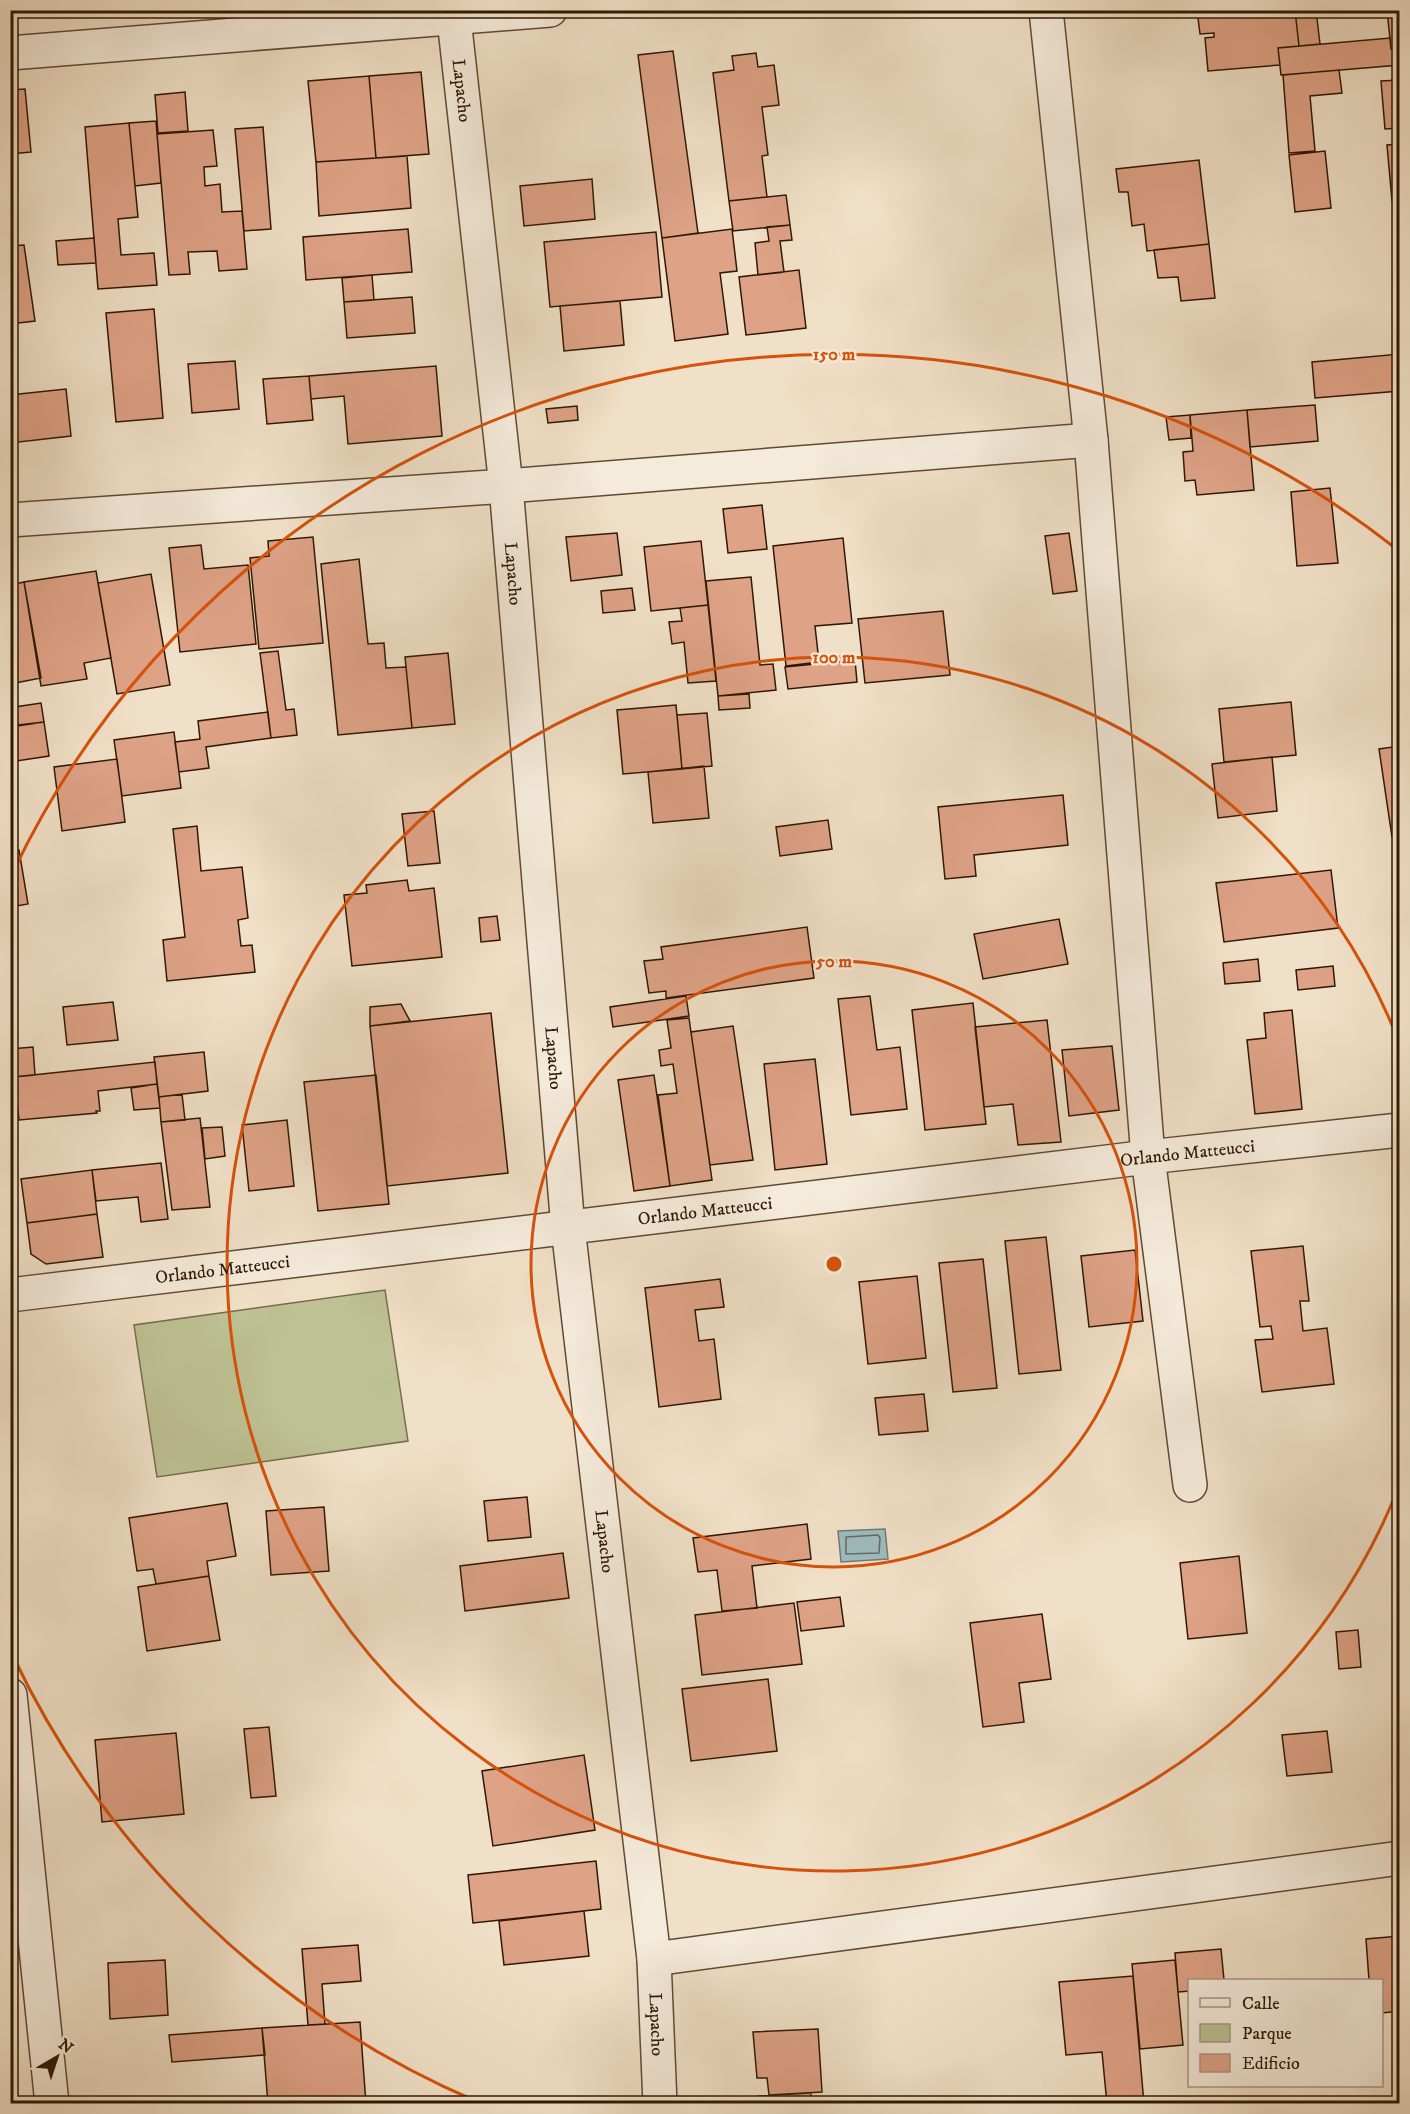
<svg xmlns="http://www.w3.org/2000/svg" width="1410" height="2114" font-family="'IM FELL DW Pica',serif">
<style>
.green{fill:#bdc193;stroke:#766c4b;stroke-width:1.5}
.water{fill:#9ebbbf;stroke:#727a74;stroke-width:1.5}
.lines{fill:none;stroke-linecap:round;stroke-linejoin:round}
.shore{stroke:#676a61;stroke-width:1.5}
.building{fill:#dea286;stroke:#301803;stroke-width:1.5}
.minor-casing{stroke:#604a34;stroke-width:36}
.minor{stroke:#f5ebdb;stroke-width:33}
.ring{fill:none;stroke:#d6520b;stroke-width:3}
.labels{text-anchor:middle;stroke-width:4.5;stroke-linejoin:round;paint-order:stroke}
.street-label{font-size:18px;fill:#301803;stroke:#f5ebdb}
.centre{fill:#d6520b;stroke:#f5ebdb;stroke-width:3}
.ring-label{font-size:18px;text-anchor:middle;font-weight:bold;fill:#d6520b;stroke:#f5ebdb;stroke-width:4.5;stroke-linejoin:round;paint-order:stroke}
</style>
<rect width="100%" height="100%" fill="#f0e0c7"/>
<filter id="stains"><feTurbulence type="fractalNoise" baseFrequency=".00333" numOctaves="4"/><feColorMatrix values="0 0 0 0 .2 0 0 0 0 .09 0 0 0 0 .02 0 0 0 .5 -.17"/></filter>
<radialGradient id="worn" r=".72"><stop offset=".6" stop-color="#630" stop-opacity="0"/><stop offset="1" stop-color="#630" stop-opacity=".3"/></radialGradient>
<path class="green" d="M385,1290l23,151 -251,36 -23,-152z"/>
<path class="water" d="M885,1529l3,30 -47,3 -3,-31z"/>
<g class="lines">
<path class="shore" d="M878,1535l2,3 -1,15 -33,1v-17z"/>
</g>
<path class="building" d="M1197,10h98l4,36 -21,2 2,17 -72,6 -3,-33 9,-1v-4l-14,1z
M1295,10h21l4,34 -21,2z
M1387,10h13v38l-9,1z
M1390,38l1,11 9,-1v17l-119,10 -3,-27z
M673,51l25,182 -36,5 -24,-183z
M756,53l2,14 16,-2 5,40 -17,2 6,48 -6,1 5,41 -38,4 -16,-128 21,-3 -2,-14z
M1339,70l3,23 -32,3 5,55 -26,2 -6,-78z
M421,72l8,82 -53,4 -7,-82z
M369,76l7,82 -60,4 -8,-81z
M1400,80v48l-15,1 -4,-48z
M25,89l6,63 -21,2v-64z
M185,92l3,39 -30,2 -3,-38z
M156,121l5,62 -26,3 -6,-63z
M129,123l9,94 -20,2 3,36 33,-2 3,32 -59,4 -13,-162z
M263,127l8,102 -27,2 -9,-102z
M213,130l4,36 -13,1 1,19 15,-2 2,28 20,-1 5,58 -28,2 -2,-20 -29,1 2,22 -21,1 -12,-141z
M1400,144v56l-8,1 -5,-56z
M1325,151l6,57 -36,4 -6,-57z
M407,156l4,52 -92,8 -3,-54z
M1199,160l10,84 -62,7 -3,-27 -12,2 -4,-34h-9l-3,-23z
M592,179l3,40 -71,7 -4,-40z
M786,195l4,30 -57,6 -4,-30z
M790,225l2,15 -12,1 4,31 -26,3 -3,-32 14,-2 -2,-14z
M408,229l4,43 -106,8 -3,-43z
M732,229l5,42 -17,2 8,61 -53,7 -13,-103z
M656,232l6,65 -112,10 -6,-65z
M94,238l2,25 -38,2 -2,-24z
M1209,244l6,54 -34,3 -3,-24 -20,1 -4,-28z
M24,245l11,76 -25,3v-78z
M799,270l7,58 -60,7 -7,-58z
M372,275l2,25 -30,2 -2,-24z
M412,297l3,36 -68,5 -3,-36z
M620,301l4,44 -60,6 -4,-45z
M154,309l9,109 -47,4 -10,-109z
M1400,354v37l-85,7 -3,-36z
M235,361l4,48 -47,4 -4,-49z
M436,366l6,70 -94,8 -4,-48 -33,3 -2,-23z
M309,376l4,44 -46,4 -4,-45z
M66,389l5,47 -61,7v-48z
M1315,405l3,36 -68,6 -3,-37z
M577,406l1,14 -30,3 -2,-14z
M1247,410l7,80 -57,5 -2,-15 -10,1 -2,-29 10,-1 -3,-36z
M1190,415l1,23 -22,2 -3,-23z
M1330,488l8,75 -41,3 -6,-74z
M762,505l5,44 -39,4 -5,-44z
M617,533l5,42 -51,6 -5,-44z
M1069,533l8,58 -24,3 -8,-58z
M313,537l10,106 -64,6 -9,-91 19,-2 -1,-15z
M843,538l9,85 -37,3 4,36 -33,4 -13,-120z
M701,541l7,64 -57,6 -7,-64z
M201,545l3,24 44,-4 8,79 -76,8 -11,-104z
M359,559l9,85 16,-1 2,25 20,-1 6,61 -74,7 -17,-171z
M96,571l15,87 -27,5 3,16 -46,7 -17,-104z
M151,574l19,111 -53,9 -19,-111z
M751,577l9,88 13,-1 3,26 -58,6 -12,-115z
M24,582l17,96 -31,6v-99z
M632,588l3,22 -32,3 -2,-22z
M708,605l8,76 -28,2 -4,-41 -12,2 -3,-22 13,-1 -2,-13z
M943,611l7,64 -85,8 -7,-64z
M278,651l8,59 8,-1 3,26 -26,3 -11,-85z
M448,653l7,71 -43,4 -7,-71z
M855,660l2,22 -69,7 -3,-22z
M749,694l1,14 -31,2 -1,-14z
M1291,702l5,53 -72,7 -5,-53z
M41,703l3,19 -26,3 -3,-18z
M676,705l6,64 -59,5 -6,-64z
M268,712l3,26 -65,9 3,21 -30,4 -4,-30 25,-3 -2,-18z
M707,713l5,53 -30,3 -5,-54z
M44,722l5,34 -39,6v-35z
M174,732l7,56 -59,8 -8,-56z
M1400,746v90l-8,1 -13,-88z
M1272,757l5,54 -59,7 -6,-54z
M117,759l8,63 -63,9 -8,-64z
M704,766l5,52 -56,5 -5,-51z
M1063,795l5,50 -94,10 2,21 -31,3 -7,-72z
M434,811l6,52 -32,3 -6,-52z
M828,820l4,29 -52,7 -4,-29z
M197,826l4,45 41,-4 6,51 -10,2 3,26 11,-1 3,27 -88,9 -4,-41 22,-3 -12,-108z
M19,850l9,54 -18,3v-56z
M1331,870l7,58 -114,14 -8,-59z
M407,880l2,11 25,-3 8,69 -90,9 -8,-71 23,-2 -1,-8z
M497,916l3,24 -19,2 -2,-24z
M1059,919l9,45 -85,15 -9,-45z
M807,927l7,51 -148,20v-7l-17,2 -5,-32 19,-2 -2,-12z
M1258,959l2,22 -35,3 -2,-21z
M1333,966l2,20 -37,4 -2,-20z
M686,996l3,20 -76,11 -3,-20z
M870,996l7,54 23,-3 7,62 -56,6 -13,-116z
M113,1002l5,38 -51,5 -4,-38z
M973,1003l13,121 -61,6 -13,-120z
M401,1004l9,17 -40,5v-19z
M1292,1010l10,99 -47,5 -8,-74 19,-2 -2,-25z
M491,1013l17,160 -121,13 -17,-160z
M689,1018l23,162 -42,6 -12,-91 19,-2 -4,-29 -12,2 -2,-16 12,-2 -4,-28z
M1047,1020l14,122 -43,3 -5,-41 -29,3 -9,-80z
M733,1026l20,134 -43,5 -19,-133z
M1112,1046l7,64 -50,6 -7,-66z
M33,1047l2,28 -21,2 -4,-28z
M204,1052l4,39 -49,6 -5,-40z
M815,1059l12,105 -52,6 -11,-106z
M155,1062l2,22 -59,7 2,20h-4l1,2 -78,7 -5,-43z
M376,1075l13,129 -71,7 -14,-129z
M654,1075l16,111 -36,5 -16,-111z
M157,1084l3,24 -26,2 -3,-22z
M182,1094l3,26 -24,2 -2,-25z
M200,1118l10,89 -38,3 -11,-88z
M287,1120l7,66 -45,5 -7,-66z
M222,1127l3,29 -20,3 -3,-31z
M161,1163l7,56 -27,3 -3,-25 -42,4 -4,-31z
M92,1170l5,44 -70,9 -6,-44z
M1395,1202h5v27z
M97,1214l6,43 -57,7 -15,-10 -4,-31z
M1046,1237l15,133 -42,4 -14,-133z
M1303,1246l6,55h-9l3,30 24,-3 7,56 -72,8 -7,-52 18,-1 -2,-13 -11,1 -9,-76z
M1135,1250l8,71 -54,6 -8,-71z
M983,1259l14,129 -44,4 -14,-129z
M917,1276l9,82 -58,6 -9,-82z
M720,1279l4,28 -29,3 4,31 15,-2 7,60 -62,8 -14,-119z
M924,1394l4,37 -49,4 -4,-37z
M527,1497l4,40 -43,4 -4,-40z
M227,1503l9,53 -29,5 2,15 -53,8 -3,-15 -16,2 -8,-53z
M324,1507l5,64 -58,4 -5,-64z
M807,1524l4,35 -59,7 5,42 -35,3 -5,-41 -19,2 -5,-34z
M563,1553l6,45 -104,13 -5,-45z
M1239,1556l8,77 -59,6 -8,-76z
M209,1576l11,64 -73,11 -9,-64z
M840,1597l4,29 -43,5 -4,-29z
M794,1603l8,61 -100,11 -7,-60z
M1042,1614l9,65 -32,4 5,39 -41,5 -13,-104z
M1358,1630l3,37 -22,2 -3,-37z
M768,1679l9,72 -86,10 -9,-72z
M269,1727l7,69 -25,2 -7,-69z
M1327,1731l5,41 -45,4 -5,-41z
M176,1733l8,81 -82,8 -7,-82z
M584,1755l11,75 -102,16 -11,-75z
M596,1861l5,48 -128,14 -5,-48z
M10,1884l5,40h-5z
M584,1911l5,45 -85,9 -5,-44z
M1400,1936v75l-18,2v-33h-13l-3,-41z
M358,1945l3,36 -39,3 3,40 -17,1 -6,-76z
M1221,1949l3,31h-34v11l-12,1 -3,-39z
M165,1960l3,55 -58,4 -2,-56z
M1175,1960l8,85 -43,4 -8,-85z
M1133,1976l11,128h-37l-5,-52 -36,3 -7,-73z
M360,2022l6,82h-98l-6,-76z
M262,2028l3,27 -93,7 -3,-27z
M818,2029l4,63 -53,3 -2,-17h-10l-4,-46z
M811,2093v11h-53v-8z"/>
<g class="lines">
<defs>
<g id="minor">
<path id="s1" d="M453,10l53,476 62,742 86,731 6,145"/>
<path d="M1046,10l45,430 57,717 42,328"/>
<path d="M10,53l540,-43"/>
<path d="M10,520l496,-34 585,-46"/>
<path id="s2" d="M10,1295l1138,-138 252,-27"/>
<path d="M10,1695l42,409"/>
<path d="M654,1959l746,-101"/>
</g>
</defs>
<use href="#minor" class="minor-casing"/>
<use href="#minor" class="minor"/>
</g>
<g class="ring">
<circle cx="834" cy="1264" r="303"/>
<path d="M1399 1486A607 607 0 1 1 1399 1042"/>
<path d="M478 2102A910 910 0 0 1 13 1656M13 872A910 910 0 0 1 1394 547"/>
</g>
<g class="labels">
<g class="street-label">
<text dy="6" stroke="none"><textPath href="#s1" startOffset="81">Lapacho</textPath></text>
<text dy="6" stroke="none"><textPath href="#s1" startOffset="567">Lapacho</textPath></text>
<text dy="6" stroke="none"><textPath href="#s1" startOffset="1053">Lapacho</textPath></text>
<text dy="6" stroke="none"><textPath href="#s2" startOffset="1186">Orlando Matteucci</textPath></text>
<text dy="6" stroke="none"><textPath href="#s2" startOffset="700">Orlando Matteucci</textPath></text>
<text dy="6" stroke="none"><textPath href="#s2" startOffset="214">Orlando Matteucci</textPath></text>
<text dy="6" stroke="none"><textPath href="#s1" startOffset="1539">Lapacho</textPath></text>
<text dy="6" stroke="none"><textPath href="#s1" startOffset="2025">Lapacho</textPath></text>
</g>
</g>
<circle cx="834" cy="1264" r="9" class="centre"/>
<g class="ring-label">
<text x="834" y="360">150 m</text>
<text x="834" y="663">100 m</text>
<text x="834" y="967">50 m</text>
</g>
<rect width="1410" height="2114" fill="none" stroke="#f0e0c7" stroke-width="36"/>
<rect x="12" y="12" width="1386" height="2090" fill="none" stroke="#301803" stroke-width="3"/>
<rect x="18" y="18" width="1374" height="2078" fill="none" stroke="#301803" stroke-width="1.5"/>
<rect x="1188" y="1979" width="195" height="108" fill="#f5ebdb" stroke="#a69785" stroke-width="1.5"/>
<rect x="1200" y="1998" width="30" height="9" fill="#f5ebdb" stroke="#a69785" stroke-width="1.5"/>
<text x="1242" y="2009" font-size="18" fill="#301803">Calle</text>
<rect x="1200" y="2024" width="30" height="18" fill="#bdc193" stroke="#a69785" stroke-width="1.5"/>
<text x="1242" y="2039" font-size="18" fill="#301803">Parque</text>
<rect x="1200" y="2054" width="30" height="18" fill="#dea286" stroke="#a69785" stroke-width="1.5"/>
<text x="1242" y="2069" font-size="18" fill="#301803">Edificio</text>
<g transform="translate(57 2057) rotate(39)" stroke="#f5ebdb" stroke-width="4.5" paint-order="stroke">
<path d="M0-4.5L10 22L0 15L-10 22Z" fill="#301803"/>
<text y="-9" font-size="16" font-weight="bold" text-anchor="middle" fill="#301803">N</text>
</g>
<rect width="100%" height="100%" filter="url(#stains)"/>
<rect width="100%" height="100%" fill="url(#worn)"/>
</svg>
